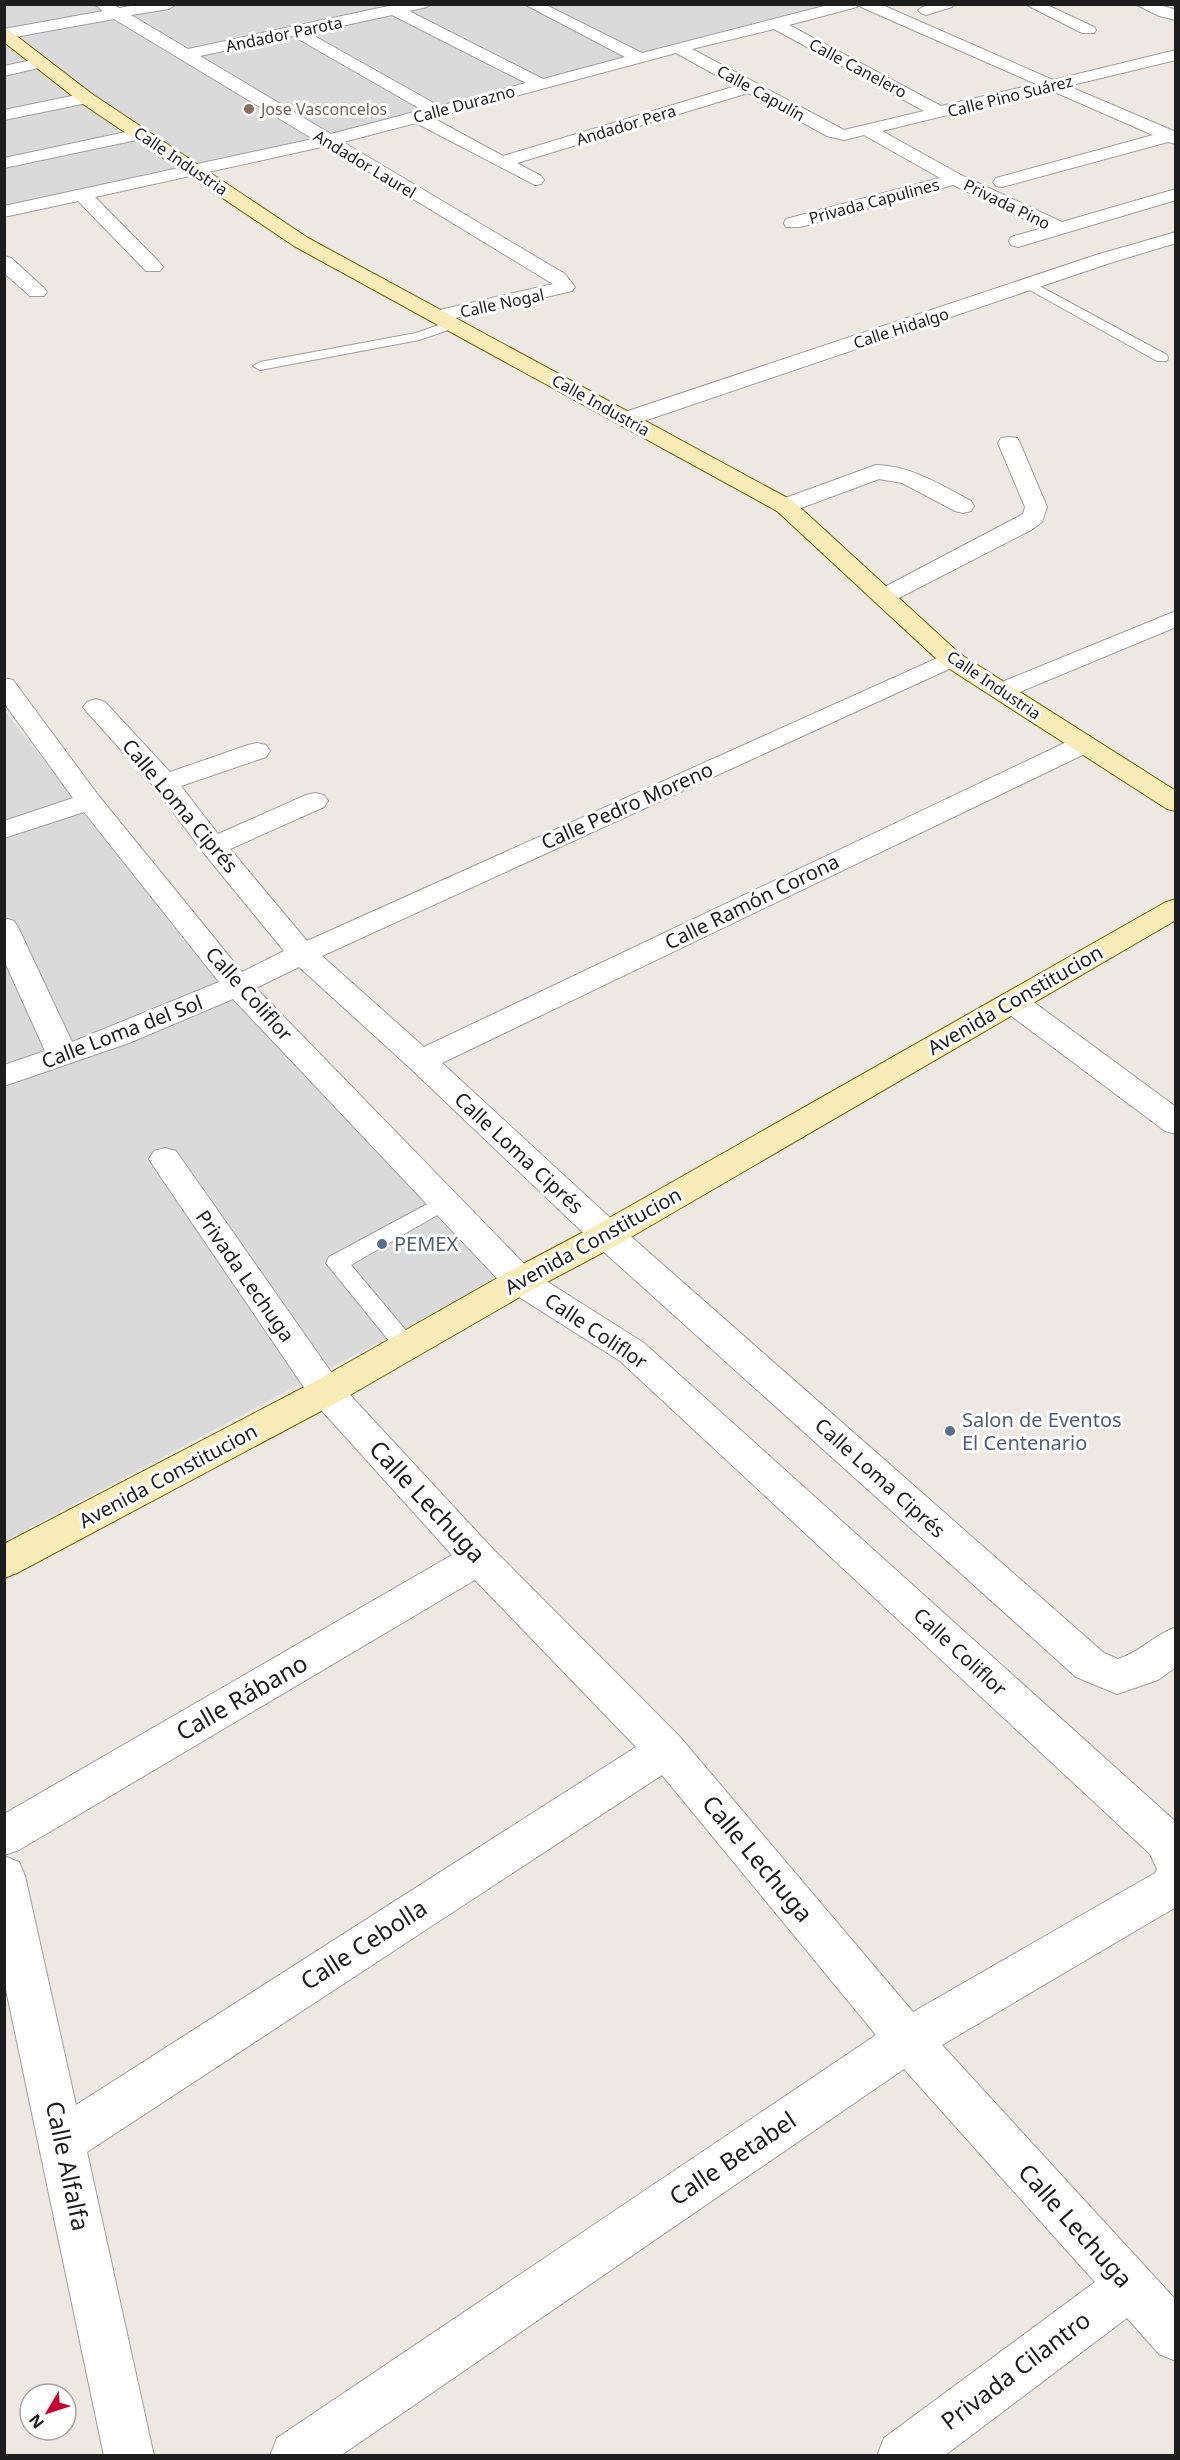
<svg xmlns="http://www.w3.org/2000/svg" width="1180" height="2460" font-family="'Noto Sans',sans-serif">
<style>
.residential{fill:#dbdadb}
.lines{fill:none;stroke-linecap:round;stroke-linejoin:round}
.lane-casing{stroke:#9e9e9e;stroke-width:2}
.street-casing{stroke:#9e9e9e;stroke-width:2}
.secondary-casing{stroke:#706408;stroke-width:2}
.lane{fill:#fff;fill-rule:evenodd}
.street{fill:#fff;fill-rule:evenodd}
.secondary{fill:#f7ecb8;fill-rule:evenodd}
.education-dot{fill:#8d6e63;stroke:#fff;stroke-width:2}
.service-dot{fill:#5c6f8a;stroke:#fff;stroke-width:2}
.labels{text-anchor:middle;stroke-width:6;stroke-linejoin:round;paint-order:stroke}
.far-street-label{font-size:16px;fill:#1d1d1d;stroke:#fff}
.far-education-label{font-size:16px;fill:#785e54;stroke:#fff;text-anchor:start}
.street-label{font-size:20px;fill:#1d1d1d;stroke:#fff}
.service-label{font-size:20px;fill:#4e5e75;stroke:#fff;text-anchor:start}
.near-street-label{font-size:24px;fill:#1d1d1d;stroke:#fff}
</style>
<rect width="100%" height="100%" fill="#eee8e3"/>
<path class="residential" d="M4,5h834l-522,135 -311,70z
M4,710l221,280 271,290 -491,261z"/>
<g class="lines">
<defs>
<path id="lane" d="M1030,281l137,74 1,3 -1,3h-10l-131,-73 -2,-3 2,-3z
M453,320l6,4 -2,3 -38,13 -159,30 -7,-4 7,-4 156,-29z
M444,1195l7,2 3,5 -3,5 -100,58 63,75 3,6 -3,6 -8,2 -8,-2 -72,-89 3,-6z"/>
<path id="street" d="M94,4h19l6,4 22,-4h35l-7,5 -38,6 57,34 210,-45h31l-2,3 -18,4 134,68 82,-22 -101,-53h20l98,49 190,-49h48l173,76 123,-30v10l-108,26 108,46v12l-8,-2 -166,45 -6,-1 -3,-4 3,-4 157,-43 -103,-45 -168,41 79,44 101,47 114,-33v11l-158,47 -7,-2 -2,-4 2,-4 32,-9 -90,-43 -153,42h-14l-2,-4 2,-4 154,-41 -76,-43 -20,5 -17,-4 -79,-43 -231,70 24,13 3,4 -3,4 -6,1 -119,-62 -73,19 222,132 10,13 -3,4 -134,31 -7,-2 -3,-4 3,-4 122,-28 -227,-138 -231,51 65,66 3,4 -3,4h-14l-68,-70 -74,16v-11l309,-67 -199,-120 -110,20v-10l99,-18zM859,5l2,2 175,77 -95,22 -152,-81 68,-18zM392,15l134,68 -87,23 -130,-73zM774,29l150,82 -80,19 -152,-81zM293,36l129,74 -91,24 -131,-78zM676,53l60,33 -233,70 -70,-38z
M928,4h26l-2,3 -26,8 -5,-2 -3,-3z
M1025,4h20l49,23 2,3 -2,3h-12z
M1135,4h22l19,6v10l-17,-4z
M41,58l8,5 -2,3 -43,10v-10z
M86,93l6,1 2,4 -2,4 -88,18v-10z
M140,129l6,1 3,4 -3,4 -142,30v-10z
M1176,232v11l-66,20 -475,161 -8,1 -8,-1 -3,-5 3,-5 477,-159z
M4,256l7,2 33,30 3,4 -3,4h-14l-26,-23z
M1009,437l8,1 3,5 27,64 -5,15 -11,8 -140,72 -8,2 -8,-2 -4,-5 4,-5 148,-78 2,-7 -27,-64 3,-5z
M876,465c36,1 65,20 95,36l3,5 -3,5 -8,2 -8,-2 -53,-28 -23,-4 -86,32 -8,2 -8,-2 -3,-5 3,-5z
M1176,611v16l-166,69 -9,3 -9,-3 -4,-5 4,-5z
M951,652l9,2 3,5 -3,5 -638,292 102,91 651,-309 9,-2 9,2 4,6 -4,6 -651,313 177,163 485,427 14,6c22,-7 36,-24 58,-32v40l-18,13 -41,14 -41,-17 -481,-433 -185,-176 -111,-101 -43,21 276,284 112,71 532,479v85l-234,138 234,255v61l-17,-7 -32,-36 -183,138h-67l7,-18 211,-156 -191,-213 -564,387h-70l7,-18 599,-403 -214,-260 -575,377 67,304h-50l-100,-476v-124l15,6 6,14 51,229 560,-358 -161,-167 -456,270 -15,5v-41l448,-259 -138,-153 -160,-235 -5,-8 5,-8 11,-3 11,3 162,231 154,166 188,189 233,275 242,-139 2,-4 -7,-15 -530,-493 -112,-71 -275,-291 -104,44 -125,43v-21l41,-14 -41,-91v-42l10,3 4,6 54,115 147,-60 -135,-170 -80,26v-17l69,-23 -69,-95v-25l9,2 85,115 144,177 42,-21 -81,-99 -47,-63 -69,-77 -4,-5 4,-5 9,-3 9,3 65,70 78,-27 9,-2 9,2 4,6 -4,6 -85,29 37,48 88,-39 9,-2 9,2 4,6 -4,6 -94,42 77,92z
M1013,992l11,3 152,112v27l-11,-3 -163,-122 -4,-7 4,-7z"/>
<path id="secondary" d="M4,29l6,2 82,63 216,144 485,263 167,153 216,137v20l-9,-2 -225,-145 -165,-153 -483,-265 -214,-144 -76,-60z
M1176,899v21l-557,324 -87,46 -194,112 -321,171 -13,5v-34l310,-162 194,-110 87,-46 571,-324z"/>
</defs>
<use href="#lane" class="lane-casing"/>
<use href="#street" class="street-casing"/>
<use href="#secondary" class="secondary-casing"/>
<use href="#lane" class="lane"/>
<use href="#street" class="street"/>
<use href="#secondary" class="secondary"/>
</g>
<circle class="education-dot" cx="249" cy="109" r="6"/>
<g class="service-dot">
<circle cx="382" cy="1244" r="6"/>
<circle cx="950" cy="1431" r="6"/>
</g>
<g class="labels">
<g class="far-street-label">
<text transform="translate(284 34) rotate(-12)" y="6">Andador Parota</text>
<text transform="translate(858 68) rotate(28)" y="6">Calle Canelero</text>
<text transform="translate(761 93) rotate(29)" y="6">Calle Capulín</text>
<text transform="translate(1010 96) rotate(-14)" y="6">Calle Pino Suárez</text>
<text transform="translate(464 104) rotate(-15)" y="6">Calle Durazno</text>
<text transform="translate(626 125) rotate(-17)" y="6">Andador Pera</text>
<text transform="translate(181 161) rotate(34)" y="6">Calle Industria</text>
<text transform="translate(365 164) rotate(31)" y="6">Andador Laurel</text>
<text transform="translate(874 201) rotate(-15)" y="6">Privada Capulines</text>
<text transform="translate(1007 204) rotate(26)" y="6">Privada Pino</text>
<text transform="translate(502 303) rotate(-12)" y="6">Calle Nogal</text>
<text transform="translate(901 328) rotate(-18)" y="6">Calle Hidalgo</text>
<text transform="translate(601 405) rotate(29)" y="6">Calle Industria</text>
<text transform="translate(994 685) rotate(34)" y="6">Calle Industria</text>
</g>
<g class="far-education-label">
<text x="261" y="115">Jose Vasconcelos</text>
</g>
<g class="street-label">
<text transform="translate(180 806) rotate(50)" y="7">Calle Loma Ciprés</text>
<text transform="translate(627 806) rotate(-24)" y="7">Calle Pedro Moreno</text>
<text transform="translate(752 902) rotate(-26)" y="7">Calle Ramón Corona</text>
<text transform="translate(249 994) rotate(48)" y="7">Calle Coliflor</text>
<text transform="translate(1015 1000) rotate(-30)" y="7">Avenida Constitucion</text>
<text transform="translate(122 1032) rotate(-21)" y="7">Calle Loma del Sol</text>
<text transform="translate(519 1153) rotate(43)" y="7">Calle Loma Ciprés</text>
<text transform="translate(593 1241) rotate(-29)" y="7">Avenida Constitucion</text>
<text transform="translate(245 1276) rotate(55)" y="7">Privada Lechuga</text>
<text transform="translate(596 1331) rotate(34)" y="7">Calle Coliflor</text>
<text transform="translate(168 1476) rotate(-28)" y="7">Avenida Constitucion</text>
<text transform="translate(880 1478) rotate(42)" y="7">Calle Loma Ciprés</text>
<text transform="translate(960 1652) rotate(43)" y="7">Calle Coliflor</text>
</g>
<g class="service-label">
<text x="394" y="1251">PEMEX</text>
<text x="962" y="1427">Salon de Eventos<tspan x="962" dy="23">El Centenario</tspan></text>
</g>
<g class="near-street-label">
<text transform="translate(427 1502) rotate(47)" y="8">Calle Lechuga</text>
<text transform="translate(242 1698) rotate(-30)" y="8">Calle Rábano</text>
<text transform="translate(757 1859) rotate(50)" y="8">Calle Lechuga</text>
<text transform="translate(364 1945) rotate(-33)" y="8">Calle Cebolla</text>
<text transform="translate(733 2159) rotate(-34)" y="8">Calle Betabel</text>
<text transform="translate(67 2166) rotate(78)" y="8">Calle Alfalfa</text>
<text transform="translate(1075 2226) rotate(48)" y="8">Calle Lechuga</text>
<text transform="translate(1016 2371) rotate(-37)" y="8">Privada Cilantro</text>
</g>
</g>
<rect width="1180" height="2460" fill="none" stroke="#1d1d1d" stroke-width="12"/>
<g transform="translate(48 2412) rotate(231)"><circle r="28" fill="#ffffff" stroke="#a5a5a5" stroke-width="1.5"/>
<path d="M0-4.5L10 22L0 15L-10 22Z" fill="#c40732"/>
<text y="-9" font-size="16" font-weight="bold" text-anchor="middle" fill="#1d1d1d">N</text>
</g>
</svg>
